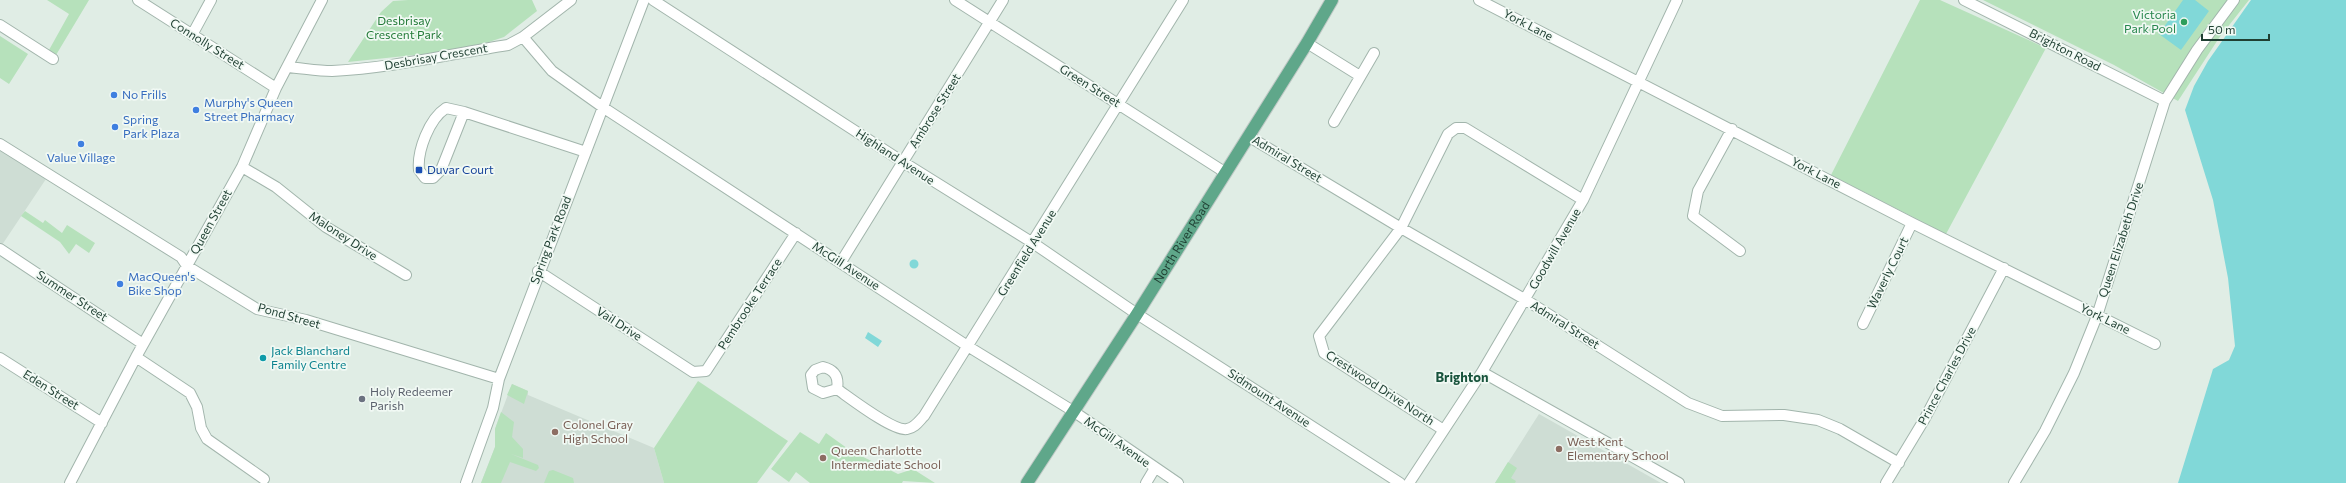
<svg xmlns="http://www.w3.org/2000/svg" width="2346" height="483" font-family="Commissioner,sans-serif">
<style>
.built{fill:#ceddd4}
.green{fill:#b6e1bb}
.water{fill:#81d8d8}
.lines{fill:none;stroke-linecap:round;stroke-linejoin:round}
.minor-casing{stroke:#a2b5ac;stroke-width:12}
.major-casing{stroke:#c0c9c6;stroke-width:14}
.minor{stroke:#fff;stroke-width:10}
.major{stroke:#5fa78a;stroke-width:12}
.leisure-dot{fill:#2e9e5b;stroke:#f1f9f4;stroke-width:1.5}
.shop-dot{fill:#3f7fe0;stroke:#f1f9f4;stroke-width:1.5}
.transit-dot{fill:#1a4fb4;stroke:#f1f9f4;stroke-width:1.5}
.culture-dot{fill:#0f9aa8;stroke:#f1f9f4;stroke-width:1.5}
.worship-dot{fill:#6b7280;stroke:#f1f9f4;stroke-width:1.5}
.education-dot{fill:#8d6e63;stroke:#f1f9f4;stroke-width:1.5}
.labels{text-anchor:middle;stroke-width:3.5;stroke-linejoin:round;paint-order:stroke}
.leisure-label{font-size:12px;fill:#27864d;stroke:#f1f9f4;text-anchor:end}
.park-label{font-size:12px;fill:#247b39;stroke:#f1f9f4}
.street-label{font-size:12px;fill:#1f3f32;stroke:#f1f9f4}
.shop-label{font-size:12px;fill:#366cbe;stroke:#f1f9f4;text-anchor:start}
.transit-label{font-size:12px;fill:#164399;stroke:#f1f9f4;text-anchor:start}
.culture-label{font-size:12px;fill:#0d838f;stroke:#f1f9f4;text-anchor:start}
.worship-label{font-size:12px;fill:#5b616d;stroke:#f1f9f4;text-anchor:start}
.education-label{font-size:12px;fill:#785e54;stroke:#f1f9f4;text-anchor:start}
.neighbourhood-label{font-size:13px;font-weight:bold;fill:#18533c;stroke:#f1f9f4}
</style>
<rect width="100%" height="100%" fill="#e0ede5"/>
<path class="built" d="M0,150l46,29 -44,66 -2,-1z
M512,384l16,7v4l126,53 10,35h-183l14,-36v-18z
M1539,414l122,69h-166z"/>
<path class="green" d="M47,0h42l-33,55 -7,-5 20,-36z
M408,0h124l5,11 -33,26 -15,5 -46,10 -95,10 33,-50 12,-11z
M1920,0h20l106,48 -100,186 -115,-59z
M1983,0h266l-30,38 -41,63 -64,-36z
M0,36l28,18 -19,30 -9,-6z
M25,211l18,12 2,-3 17,13 5,-8 28,18 -6,10 -13,-9 -7,10 -9,-12 -39,-26z
M698,381l90,60 -31,42h-93l-10,-35z
M512,384l16,7 -4,13 -17,-9z
M501,412l13,10 -2,15 11,12v9l-12,-4 27,11 1,3 -3,3 -26,-9 -9,21h-20l14,-36v-18z
M800,432l19,12 7,-11 25,18 47,23 15,-5 22,14 -32,-2 -1,2h-92l-14,-11 -7,10 -18,-13z
M1508,462l9,6 -6,10 5,3 -1,2h-20z
M553,470l20,8 1,5h-30l5,-12z"/>
<path class="water" d="M2183,0h12l14,11 -28,39 -22,-16z
M2251,0h95v483h-168l35,-114 16,-9 6,-14 -7,-68 -15,-78 -28,-90 9,-24 14,-25z
M909.5 264a4.5 4.5 0 1 1 9 0a4.5 4.5 0 1 1-9 0Z
M868,332l14,9 -4,6 -13,-9z"/>
<g class="lines">
<defs>
<path id="minor" d="M138,0l138,88
M653,0l250,162 130,81 104,71 263,169
M955,0l271,173
M1479,0l433,223 243,121
M1964,0l201,101
M0,25l53,34
M192,35l19,-35
M523,37l29,34 52,37 365,239 104,64 105,72
M1307,43l53,33
M287,67c15,1 30,4 45,4 60,-3 118,-17 176,-26l15,-8 48,-37
M464,112l-23,58 -8,8h-8l-6,-8c-2,-19 10,-51 27,-62l18,4 122,40
M1334,122l40,-69
M1732,129l-34,62 -5,25 47,35
M1248,136l153,92 125,72 162,103 34,13 62,-1 34,5 22,9 59,34
M0,144l181,113 6,9 70,43 49,11 193,59
M242,167l34,20 50,40 80,48
M0,249l143,95
M841,262l162,-262
M538,271l155,101 13,-1 90,-138
M1863,324l49,-101
M136,357l54,36 7,14 4,21 6,11 57,40
M0,358l102,65
M823,367c12,3 16,10 14,22l-14,4 -10,-5 -2,-13 4,-5z
M1482,372l197,111
M837,389c13,9 57,43 70,40 8,-1 12,-8 17,-13l259,-416
M1442,429l-118,-76 -5,-17 82,-108 47,-94 8,-6h9l118,72
M70,483l66,-126 106,-190 34,-79 46,-88
M466,483l27,-75 6,-29 145,-379
M1146,483l9,-15
M1409,483l73,-111 101,-172 94,-200
M1886,483l38,-63 80,-152
M2014,483l31,-52 29,-58 23,-57 68,-215 32,-51 37,-50"/>
<g id="major">
<path id="s1" d="M1027,483l110,-169 170,-271 25,-43"/>
</g>
</defs>
<use href="#minor" class="minor-casing"/>
<use href="#major" class="major-casing"/>
<use href="#minor" class="minor"/>
<use href="#major" class="major"/>
</g>
<circle class="leisure-dot" cx="2184" cy="22" r="4"/>
<g class="shop-dot">
<circle cx="114" cy="95" r="4"/>
<circle cx="196" cy="110" r="4"/>
<circle cx="115" cy="127" r="4"/>
<circle cx="81" cy="144" r="4"/>
<circle cx="120" cy="284" r="4"/>
</g>
<rect class="transit-dot" x="415" y="166" width="8" height="8" rx="2"/>
<circle class="culture-dot" cx="263" cy="358" r="4"/>
<circle class="worship-dot" cx="362" cy="399" r="4"/>
<g class="education-dot">
<circle cx="555" cy="432" r="4"/>
<circle cx="1559" cy="449" r="4"/>
<circle cx="823" cy="458" r="4"/>
</g>
<g class="labels">
<g class="leisure-label">
<text x="2176" y="19">Victoria<tspan x="2176" dy="14">Park Pool</tspan></text>
</g>
<g class="park-label">
<text x="404" y="25">Desbrisay<tspan x="404" dy="14">Crescent Park</tspan></text>
</g>
<g class="street-label">
<text transform="translate(1528 25) rotate(27)" y="4">York Lane</text>
<text transform="translate(207 44) rotate(32)" y="4">Connolly Street</text>
<text transform="translate(2065 50) rotate(27)" y="4">Brighton Road</text>
<text transform="translate(436 57) rotate(-10)" y="4">Desbrisay Crescent</text>
<text transform="translate(1090 86) rotate(32)" y="4">Green Street</text>
<text transform="translate(935 111) rotate(-58)" y="4">Ambrose Street</text>
<text transform="translate(895 157) rotate(33)" y="4">Highland Avenue</text>
<text transform="translate(1287 159) rotate(31)" y="4">Admiral Street</text>
<text transform="translate(1816 173) rotate(27)" y="4">York Lane</text>
<text transform="translate(211 222) rotate(-61)" y="4">Queen Street</text>
<text transform="translate(343 236) rotate(33)" y="4">Maloney Drive</text>
<text transform="translate(551 240) rotate(-69)" y="4">Spring Park Road</text>
<text transform="translate(2121 240) rotate(-72)" y="4">Queen Elizabeth Drive</text>
<text dy="4" stroke="none"><textPath href="#s1" startOffset="286">North River Road</textPath></text>
<text transform="translate(1555 249) rotate(-60)" y="4">Goodwill Avenue</text>
<text transform="translate(1027 253) rotate(-58)" y="4">Greenfield Avenue</text>
<text transform="translate(846 266) rotate(33)" y="4">McGill Avenue</text>
<text transform="translate(1888 273) rotate(-64)" y="4">Waverly Court</text>
<text transform="translate(72 296) rotate(33)" y="4">Summer Street</text>
<text transform="translate(750 304) rotate(-57)" y="4">Pembrooke Terrace</text>
<text transform="translate(289 316) rotate(16)" y="4">Pond Street</text>
<text transform="translate(2105 319) rotate(26)" y="4">York Lane</text>
<text transform="translate(619 324) rotate(33)" y="4">Vail Drive</text>
<text transform="translate(1565 325) rotate(32)" y="4">Admiral Street</text>
<text transform="translate(1947 376) rotate(-62)" y="4">Prince Charles Drive</text>
<text transform="translate(1380 388) rotate(33)" y="4">Crestwood Drive North</text>
<text transform="translate(51 390) rotate(32)" y="4">Eden Street</text>
<text transform="translate(1269 398) rotate(33)" y="4">Sidmount Avenue</text>
<text transform="translate(1117 442) rotate(35)" y="4">McGill Avenue</text>
</g>
<g class="shop-label">
<text x="122" y="99">No Frills</text>
<text x="204" y="107">Murphy's Queen<tspan x="204" dy="14">Street Pharmacy</tspan></text>
<text x="123" y="124">Spring<tspan x="123" dy="14">Park Plaza</tspan></text>
<text x="81" y="162" text-anchor="middle">Value Village</text>
<text x="128" y="281">MacQueen's<tspan x="128" dy="14">Bike Shop</tspan></text>
</g>
<g class="transit-label">
<text x="427" y="174">Duvar Court</text>
</g>
<g class="culture-label">
<text x="271" y="355">Jack Blanchard<tspan x="271" dy="14">Family Centre</tspan></text>
</g>
<g class="worship-label">
<text x="370" y="396">Holy Redeemer<tspan x="370" dy="14">Parish</tspan></text>
</g>
<g class="education-label">
<text x="563" y="429">Colonel Gray<tspan x="563" dy="14">High School</tspan></text>
<text x="1567" y="446">West Kent<tspan x="1567" dy="14">Elementary School</tspan></text>
<text x="831" y="455">Queen Charlotte<tspan x="831" dy="14">Intermediate School</tspan></text>
</g>
<g class="neighbourhood-label">
<text x="1462" y="382">Brighton</text>
</g>
</g>
<path d="M2202 34v6h67v-6" fill="none" stroke="#1f3f32" stroke-width="2"/>
<text x="2208" y="34" font-size="12" fill="#1f3f32" stroke="#f1f9f4" stroke-width="3" paint-order="stroke">50 m</text>
</svg>
